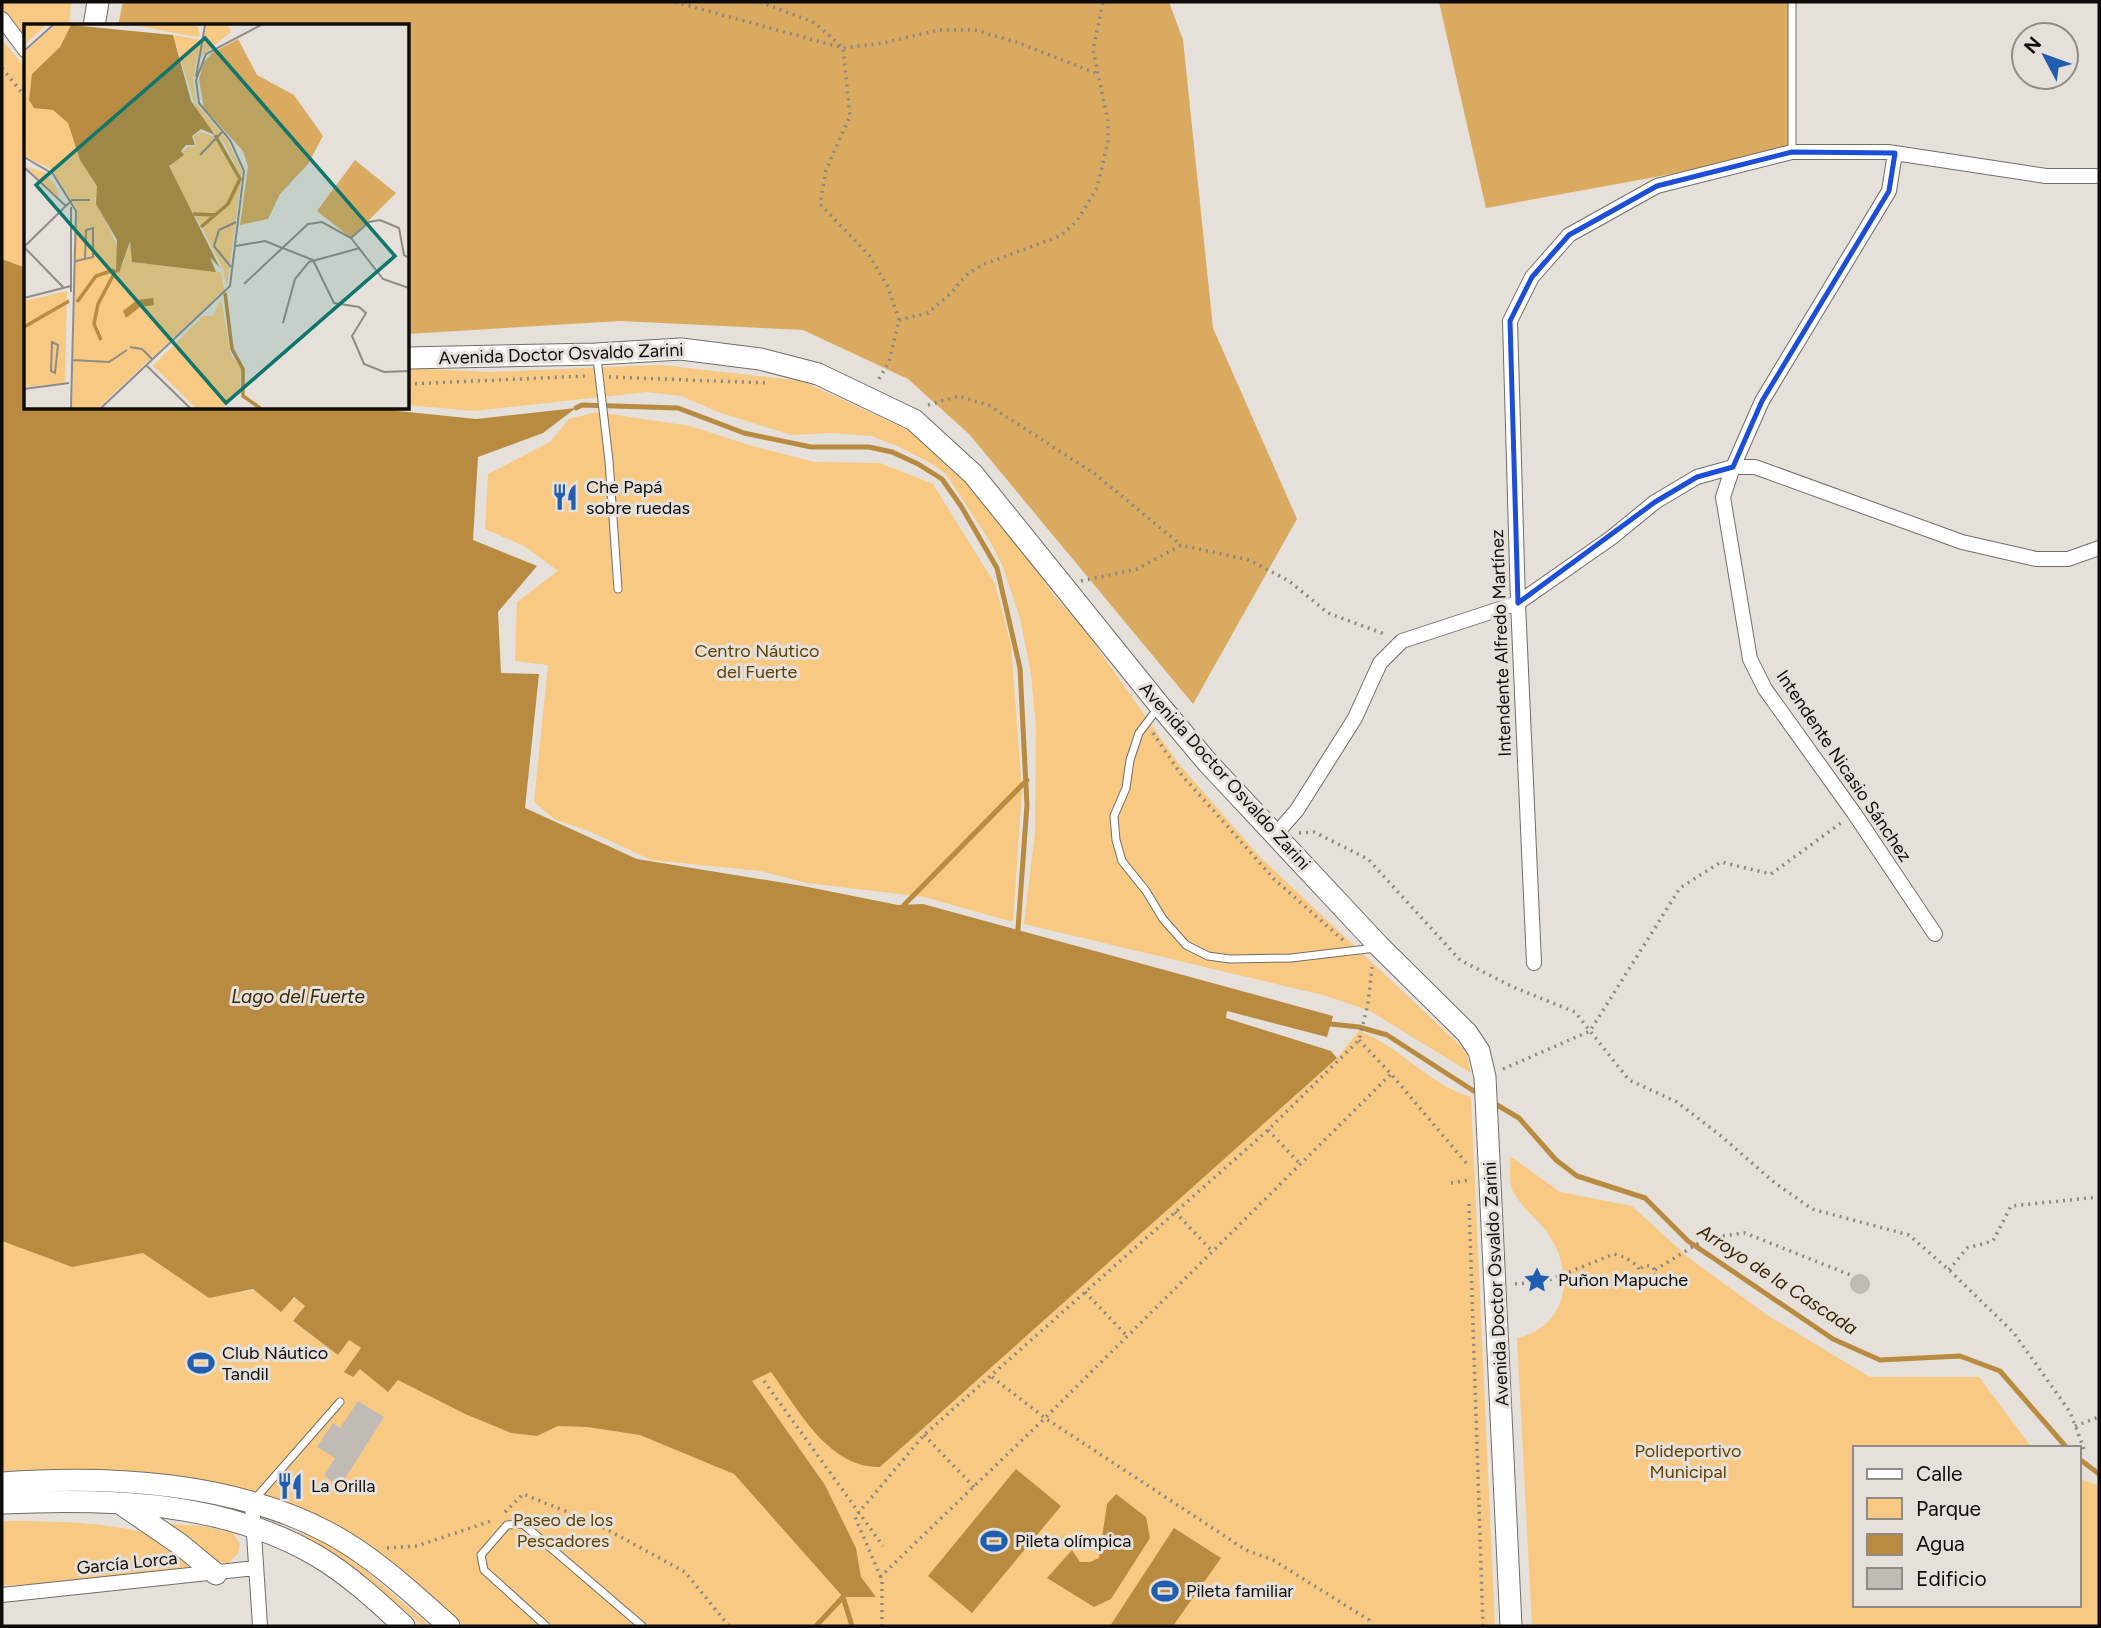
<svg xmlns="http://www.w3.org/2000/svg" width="2101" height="1628" font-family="Figtree,sans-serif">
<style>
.green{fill:#f8c983}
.forest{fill:#daaa60}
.water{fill:#b98b40}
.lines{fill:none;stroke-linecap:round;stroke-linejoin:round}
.stream{stroke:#b98b40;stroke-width:5}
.building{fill:#c0bbb4}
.lane-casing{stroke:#726e67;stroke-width:9}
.street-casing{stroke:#726e67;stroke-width:16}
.secondary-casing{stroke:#726e67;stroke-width:23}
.path{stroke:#8c8883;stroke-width:3.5;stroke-dasharray:2 5;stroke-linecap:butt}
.lane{stroke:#fff;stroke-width:7}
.street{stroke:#fff;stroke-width:14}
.secondary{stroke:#fff;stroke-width:21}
.marked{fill:none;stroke:#1d4ed8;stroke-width:5;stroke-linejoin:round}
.labels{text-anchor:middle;stroke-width:6;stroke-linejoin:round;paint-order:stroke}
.street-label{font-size:18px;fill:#0f0d0b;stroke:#e5e0d9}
.poi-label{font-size:18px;fill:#0f0d0b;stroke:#e5e0d9;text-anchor:start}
.park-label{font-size:18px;fill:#614102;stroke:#e5e0d9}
.water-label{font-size:19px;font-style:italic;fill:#392504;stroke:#e5e0d9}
.inset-river{fill:none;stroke:#b98b40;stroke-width:3.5}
.inset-road{fill:none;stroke:#8f8c87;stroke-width:2}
.view{fill:#0f766e;fill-opacity:0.15;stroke:#0f766e;stroke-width:3.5}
.inset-edge{fill:none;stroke:#0f0d0b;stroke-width:3.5}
</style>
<rect width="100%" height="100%" fill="#e5e0d9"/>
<path class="green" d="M2,2h69l-2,24h-43v12l-24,-30z
M2,40l24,28v200l-24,-9z
M661,365l141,16 108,50 36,27 14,14 60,75 33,47 31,35 95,135 81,93 201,189 6,9 4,18 -101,-62 -47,-16 -299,-71 11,-92 1,-105 -5,-53 -11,-56 -17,-51 -12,-24 -45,-69 -12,-9 -35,-18 -27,-11 -40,-3 -41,2 -73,-23 -37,-16 -34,-4 -173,19 -66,-6v-37l81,4z
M597,412l93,14 59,19 65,17 66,1 53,21 62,100 16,61 11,146 -9,131 -89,-25 -117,-14 -47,-12 -109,-11 -62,-29 -35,-12 -20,-17 14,-137 -33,-4 2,-59 41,-31 -32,-24 -41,-18 3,-55 62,-32 19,-23z
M1359,1031c43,16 68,53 112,66l24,529h-1034l-60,-56 -203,-88 -141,-12 -55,1v-230l70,26 71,-14 66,45c34,-7 66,-16 96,8l-12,16 45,33 11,-15 12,8 -16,23 15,-2 38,11 67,34 46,19 26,3 21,-10 29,1 53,8 48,18 46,21 109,123h32l-14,-20 -5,-29 -31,-63 -73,-104 19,-9 58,75 8,6 43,14 457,-409z
M1510,1156l50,36 72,14 57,52 78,57 103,62h109l53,71h-178v157h224v-127l21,8v140h-567l-15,-288c51,-11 58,-64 32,-103 -10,-15 -27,-27 -35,-42 -6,-8 -3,-27 -4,-37z
M2,1521c45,0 132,0 171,23 10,6 20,17 29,25l-10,5 -190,12z
M159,1523l43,3 31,7 7,11 -2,10 -10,9 -8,-1z
M281,1526l44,16 33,22 72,62h-7l-69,-59 -32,-21 -42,-17z"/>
<path class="forest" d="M123,2h1046l14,38 30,288 84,191 -104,185 -224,-270 -61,-55 -105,-49 -183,-9 -212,13v-308h-290z
M1439,2h353v150l-306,56z"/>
<path class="water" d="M2,259l24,9v140h343l107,11 100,-11 -33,25 -65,24 -5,83 64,26 -39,46 3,61 38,1 -14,134 112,51 166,27 95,19 25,-1 410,112 -6,21 -100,-26 -1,7 105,33 6,7 -457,409c-52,1 -82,-58 -109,-95l-19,9 73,104 31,63 5,29 15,20h-33l-109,-123 -94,-39 -53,-8 -29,-1 -21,10 -26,-3 -46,-19 -67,-34 -10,12 -28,-23 -7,8 -9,-5 17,-24 -12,-8 -11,15 -45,-34 12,-15 -11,-9 -13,15 -28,-23 -44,9 -66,-45 -71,14 -70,-26z
M1016,1469l45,37 -89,107 -44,-37z
M1116,1494l30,23 4,21 -39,61 -17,8 -47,-29 25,-28 8,12h10l9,-4 8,-54z
M1174,1528l47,30 -48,68h-63z"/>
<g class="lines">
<path class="stream" d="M576,408l6,-3 96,3 66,25 67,14h58l23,5 26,12 24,15 19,27 36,62 23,100 7,137 -9,124
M904,905l123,-125
M1331,1024l28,3 28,8 93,60
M1492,1102l27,16 37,42 21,16 68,22 43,43 145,98 47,21 80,-4 40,15 67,77
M2078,1458l21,16
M843,1597l9,29
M816,1626l27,-29"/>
</g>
<path class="building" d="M1850 1284a10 10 0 1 1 20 0a10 10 0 1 1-20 0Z
M358,1401l26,16 -44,69 -16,-10 11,-18 -18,-11 16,-24 7,5z"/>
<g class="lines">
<defs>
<path id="lane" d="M1792,152v-150
M597,358l12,103 9,128
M1158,708l-19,25 -9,27 -4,28 -12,28 2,24 6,21 24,30 17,28 23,26 22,11 22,3 61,-1 85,-10
M254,1500l86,-98
M546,1626l-62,-56 -3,-15 26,-30 16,-1 119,102"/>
<path id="street" d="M2,19l24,32
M1895,153l-6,38 -127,210 -29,66 -10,30 27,162 15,30 89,124 81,121
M1276,834l21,-24 58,-92 25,-55 22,-22 116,-38 93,-65 44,-36 42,-25 36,-10h22l207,75 74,17h32l31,-11
M1534,963l-16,-360 -8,-282 22,-44 37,-42 88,-49 135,-34h96l158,24h53
M252,1503l8,123
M2,1595l254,-27"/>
<path id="secondary" d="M94,26l4,-24
M408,358l188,-4 85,-5 79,10 58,15 96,46 59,54 187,232 48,57 172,184 87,86 12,18 6,26 26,549
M2,1483c107,-8 233,-1 329,51 44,24 81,59 118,92
M2,1503c106,-5 221,-2 315,53 32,19 60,45 87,70
M124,1506l57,39 35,29"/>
</defs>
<use href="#lane" class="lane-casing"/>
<use href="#street" class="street-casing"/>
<use href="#secondary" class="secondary-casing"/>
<path class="path" d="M675,2l168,46 41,-5 54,-13h37l44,13 79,31
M760,2l55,21 28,25 7,68 -24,54 -6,34 49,51 19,32 11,33 -10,42 -12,20
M2,68l24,30
M899,320l29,-7 24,-21 13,-16 17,-11 78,-29 17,-15 20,-33 11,-47v-20l-15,-71 10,-48
M609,377l160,6
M408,384l179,-8
M928,405l31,-9 31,10 105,68 86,71
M1081,581l56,-12 44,-24 68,15 40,21 39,32 59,22
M1153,733l27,40 94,106 70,62
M1299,833l15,-1 54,27 92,101 53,27 62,25 54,68 48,22 44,34 54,47 37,26 97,26 40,35 64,62 57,80 14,37
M1359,1040l32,34 77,91
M1503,1069l87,-38 90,-143 41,-26 50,12 70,-51
M1268,1130l33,35
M1451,1183l19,-3
M1469,1204l14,422
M1175,1212l38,40
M1655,1270l52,-32 38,-5 108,43
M1949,1270l18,-22 26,-7 18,-35 88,-9
M1515,1284l32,-3 67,-27 12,4 12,8 3,13 9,2 6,-7 -3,-7 -8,-2 -5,4
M1085,1292l42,44
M992,1377l53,41 201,132 27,10 96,60v6
M764,1381l119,165
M2075,1426l24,-9
M924,1435l50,52
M505,1512l18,-18 74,30 88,48 44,54
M387,1548l30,-2 77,-26
M880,1577l165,-159 346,-344
M882,1626v-46l-27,-63 69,-82 344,-305 91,-90 9,-36 4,-37"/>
<use href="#lane" class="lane"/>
<use href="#street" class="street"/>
<use href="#secondary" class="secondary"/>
</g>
<path class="marked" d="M1792,152l103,1 -6,38 -127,210 -29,66 -36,10 -42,25 -137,101 -8,-282 22,-44 37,-42 88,-49z"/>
<defs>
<symbol id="restaurant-bare" viewBox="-9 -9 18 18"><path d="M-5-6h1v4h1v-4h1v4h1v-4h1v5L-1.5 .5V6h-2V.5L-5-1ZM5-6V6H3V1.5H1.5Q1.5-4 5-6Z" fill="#215eb0" stroke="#e5e0d9" stroke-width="2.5" paint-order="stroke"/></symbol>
<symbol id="sight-bare" viewBox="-9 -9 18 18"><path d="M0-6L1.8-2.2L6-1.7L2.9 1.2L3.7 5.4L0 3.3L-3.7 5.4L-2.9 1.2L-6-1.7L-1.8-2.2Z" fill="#215eb0" stroke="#e5e0d9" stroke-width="2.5" paint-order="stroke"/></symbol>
<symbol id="stadium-bare" viewBox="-9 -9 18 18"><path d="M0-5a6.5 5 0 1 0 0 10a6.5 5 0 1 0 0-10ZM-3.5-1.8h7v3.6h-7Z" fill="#215eb0" stroke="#e5e0d9" stroke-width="2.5" paint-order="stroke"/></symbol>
</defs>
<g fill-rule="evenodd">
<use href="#restaurant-bare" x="546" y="478" width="38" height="38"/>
<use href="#sight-bare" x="1518" y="1261" width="38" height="38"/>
<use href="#stadium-bare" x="182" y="1344" width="38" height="38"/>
<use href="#restaurant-bare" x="271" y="1467" width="38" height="38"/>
<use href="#stadium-bare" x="975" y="1522" width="38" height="38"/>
<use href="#stadium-bare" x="1146" y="1572" width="38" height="38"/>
</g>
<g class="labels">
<g class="street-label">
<text transform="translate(561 354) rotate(-2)" y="6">Avenida Doctor Osvaldo Zarini</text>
<text transform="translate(1501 643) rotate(-92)" y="6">Intendente Alfredo Martínez</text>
<text transform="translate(1844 766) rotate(56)" y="6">Intendente Nicasio Sánchez</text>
<text transform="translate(1225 776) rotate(48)" y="6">Avenida Doctor Osvaldo Zarini</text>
<text transform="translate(1496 1284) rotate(-93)" y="6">Avenida Doctor Osvaldo Zarini</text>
<text transform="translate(127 1563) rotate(-6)" y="6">García Lorca</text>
</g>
<g class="poi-label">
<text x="586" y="493">Che Papá<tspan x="586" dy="21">sobre ruedas</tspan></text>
<text x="1558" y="1286">Puñon Mapuche</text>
<text x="222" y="1359">Club Náutico<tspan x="222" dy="21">Tandil</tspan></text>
<text x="311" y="1492">La Orilla</text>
<text x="1015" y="1547">Pileta olímpica</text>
<text x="1186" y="1597">Pileta familiar</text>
</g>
<g class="park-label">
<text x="757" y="657">Centro Náutico<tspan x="757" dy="21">del Fuerte</tspan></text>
<text x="1688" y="1457">Polideportivo<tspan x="1688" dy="21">Municipal</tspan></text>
<text x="563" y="1526">Paseo de los<tspan x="563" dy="21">Pescadores</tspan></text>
</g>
<g class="water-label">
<text x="298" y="1003">Lago del Fuerte</text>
<text transform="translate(1778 1279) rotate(33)" y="7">Arroyo de la Cascada</text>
</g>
</g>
<g transform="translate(24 24)">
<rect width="385" height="385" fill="#e5e0d9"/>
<path d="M0,1h22l-22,20zM31,1h16l-11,22 -28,27 9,35 12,1 15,12 12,38 17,25 1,12 -4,1 24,49 -2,23 7,-6 7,-23 2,21 89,10 3,18 -126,118h-26l5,-199 -26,-40 -27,-13v-103zM110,1h63l3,10 -3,2zM182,1h22l3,7 -31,25zM149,11l28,5 -8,39 3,24 31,37 15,31 -15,116 -4,-18 -21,-41 26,-22 13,-29 -16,-33 -27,-30zM176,108l16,5 23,42 -10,22 -28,25 -26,-43 -5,-17 19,-20 7,1 -2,-11zM3,143l19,6 12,17 1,10zM43,267l-2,92 -41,4v-86zM197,275l10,57 10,11 -1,23 -17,17 -27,1 -43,-42 50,-50h10z" fill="#f8c983"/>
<path d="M214,15l19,36 37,20 29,41 -15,28 -28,30 -12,25 -28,6 8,-59 -5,-15 -39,-43 -5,-28 4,-17 9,-10zM331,136l41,33 -45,45 -34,-27z" fill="#daaa60"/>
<path d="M47,1l102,10 18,66 24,34 -14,-6 -9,7 3,9h-9l-5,6 3,4 -15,11 51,102 -10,-11 6,15 -84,-10 -2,-21 -11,32 -3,-3 1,-30 -21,-36 1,-18 -17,-26 -12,-37 -15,-13 -19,-2 -5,-8 3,-26 28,-27zM129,274l1,7 -14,2 -14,11 -3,-7 14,-11z" fill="#b98b40"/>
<path class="inset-river" d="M169,190l23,1M177,203l27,-23 12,-25 -25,-44M201,269l7,56 11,20v27l17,12M53,278l19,-26 18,-6M0,303l45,-26M77,316l-7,-16 4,-20 18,-34"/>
<path class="inset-road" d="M0,27l29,-26M172,53l9,-52M176,131l22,-23M0,133l29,17 23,37 -5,197M1,144l41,38M327,214l18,-16 11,-2 19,8 5,27 5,3M212,222l29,-5 48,19 21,43 25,4 7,6 -14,23 12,28 20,8 25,-1M0,223l48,-47h18M0,223l40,41M51,237h1l17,-4v-29l-7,2 -1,29M207,243l-17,-21 5,-16 17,-8M220,260l64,-60 14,-2 29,16 32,41 26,9M47,268v-85M0,274l47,-12M259,299l12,-44 14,-17 51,-14M28,318l6,3 -3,28 -4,-2zM106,323l12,2 10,10M48,336l37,2 18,-12M123,342l43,42M0,365l45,-6M77,384l129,-122 14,-115 -14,-31 -31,-37 -3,-23 10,-26 55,-29"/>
<path class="view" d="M181,14l190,218 -169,147 -190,-218z"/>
<rect width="385" height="385" class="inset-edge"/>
</g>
<rect width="2101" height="1628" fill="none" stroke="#0f0d0b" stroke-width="7"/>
<rect x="1853" y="1446" width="228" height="161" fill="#e5e0d9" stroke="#8f8c87" stroke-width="2"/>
<rect x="1867" y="1469" width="35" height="10" fill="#ffffff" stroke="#8f8c87" stroke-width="2"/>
<text x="1916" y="1481" font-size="21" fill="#0f0d0b">Calle</text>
<rect x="1867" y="1498" width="35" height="21" fill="#f8c983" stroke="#8f8c87" stroke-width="2"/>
<text x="1916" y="1516" font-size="21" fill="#0f0d0b">Parque</text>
<rect x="1867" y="1534" width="35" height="21" fill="#b98b40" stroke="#8f8c87" stroke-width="2"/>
<text x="1916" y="1551" font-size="21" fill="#0f0d0b">Agua</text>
<rect x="1867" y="1568" width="35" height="21" fill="#c0bbb4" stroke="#8f8c87" stroke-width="2"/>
<text x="1916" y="1586" font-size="21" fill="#0f0d0b">Edificio</text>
<g transform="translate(2045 56) rotate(311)"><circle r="33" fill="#e5e0d9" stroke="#8f8c87" stroke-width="2"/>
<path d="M0-5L12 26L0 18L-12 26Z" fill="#215eb0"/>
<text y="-10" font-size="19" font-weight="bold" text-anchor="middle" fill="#0f0d0b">N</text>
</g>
</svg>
